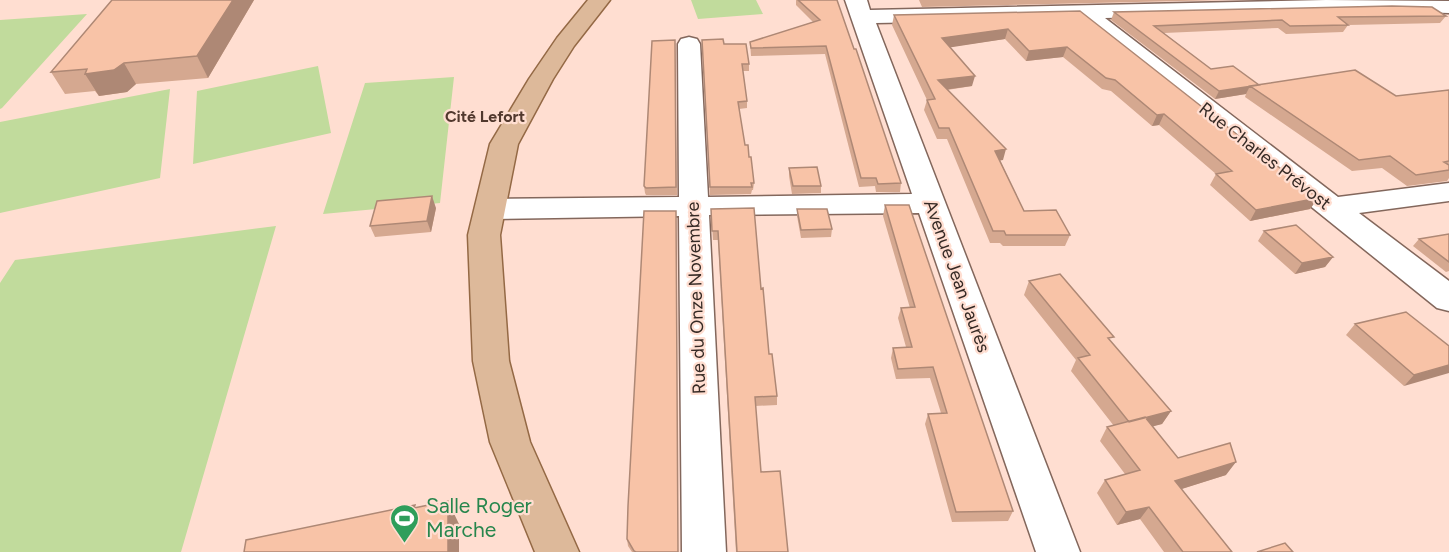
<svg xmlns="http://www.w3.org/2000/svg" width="1449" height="552" font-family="Figtree,sans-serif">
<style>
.green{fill:#c1db9c}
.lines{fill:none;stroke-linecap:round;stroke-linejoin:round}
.minor-casing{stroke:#83675c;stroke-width:3}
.major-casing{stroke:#946945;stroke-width:3}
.minor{fill:#fff;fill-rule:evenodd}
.major{fill:#ddb99a;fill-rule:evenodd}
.wall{fill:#d5a890}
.shaded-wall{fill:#ae8875}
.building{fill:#f8c3a7;stroke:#ae8875;stroke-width:1.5}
.labels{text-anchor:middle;stroke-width:4.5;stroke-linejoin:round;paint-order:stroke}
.far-neighbourhood-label{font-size:16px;font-weight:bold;fill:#51382d;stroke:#ffded1}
.street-label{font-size:18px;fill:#362a25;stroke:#ffded1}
.near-leisure-label{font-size:21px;fill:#27864d;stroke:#ffded1;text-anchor:start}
</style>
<rect width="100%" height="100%" fill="#ffded1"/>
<path class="green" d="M691,0h65l7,14 -65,5z
M87,14l-85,94 -2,1v-89z
M318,66l13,67 -138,31 4,-73z
M454,77l-14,126 -117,11 42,-131z
M170,89l-10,89 -160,35v-91z
M276,226l-95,326h-181v-269l15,-23z"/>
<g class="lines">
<defs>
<path id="minor" d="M845,0h22l3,10 456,-10 123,1v12l-62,-2 -282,7 233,179 111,-14v18l-90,12 90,68v30l-12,-3 -359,-289 -202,4 204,529h-44l-117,-339 -210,2 17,337h-44l-3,-336 -189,3 -11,-3 -4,-7 4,-7 11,-3 189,-2 -1,-153 3,-5 8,-2 8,2 3,5 8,153 204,-3z"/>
<path id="major" d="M588,0h22l-36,46 -21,33 -35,65 -18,91 9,126 21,81 49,110h-44l-45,-110 -17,-81 -5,-126 22,-91 39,-65 28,-41z"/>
</defs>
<use href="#minor" class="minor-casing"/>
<use href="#major" class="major-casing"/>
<use href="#minor" class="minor"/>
<use href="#major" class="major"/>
</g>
<path class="wall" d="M112,0h142l-46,78 -72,6 -9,8 -28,4 -4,-5 -30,3 -14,-22z
M796,0h41l64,183 -1,9h-24l-1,-6 -16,1 -34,-133 -74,2 -1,-14 63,-20 -17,-17z
M919,0h304l-301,7z
M1080,11l238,187 -8,11 -60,12 -40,-36 6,-11 -57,-49 -7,1 -41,-35 -9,-2 -39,-32 -37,4 -21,-22 -56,8 23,39 -25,4 56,70h-3l24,51 46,24 -5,11h-62l-3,-3h-10l-43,-104h-10l-13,-29 3,-10 -35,-75 2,-10z
M1114,12l332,4 -6,7 -92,2 -5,7 -57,2 -8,-6 -114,5 47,36 48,16 137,11 53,-6v88l-2,3 -40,5 -25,-18 -30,3 -107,-74 1,-3 -31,5 -104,-79z
M675,40l2,155h-31l-1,-2 -1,-7z
M702,40l22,4 25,20v7h-6l4,30v7l-8,1 6,36 4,12 5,26 -1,7h-1l-1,4 -41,1z
M789,168l32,18v7l-29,1 -3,-18z
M885,205l128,306 -5,10 -56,1 -27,-98 3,-10 13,-1 -11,-35 -34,1 -5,-21 2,-10 13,-1 -8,-29 3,-10h9l-27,-92z
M436,208l-5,24 -56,5 -5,-11z
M711,209l50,80 8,65 8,42v9l-22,1 6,66 27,80h-52l-18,-312h-5z
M797,209l35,20 -1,8 -30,1 -4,-22z
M1264,231l69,26 -8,10 -30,7 -37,-33z
M1449,234v37l-3,1 -33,-26 6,-7z
M1029,281l82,61 60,69 -9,13 -10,2 26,32 48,17 -45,14 51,63h-68l-24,-33 -23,6 -20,-32 8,-13 20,-6 -25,-33 7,-14 7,-1 -43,-55 5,-11 -52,-65z
M1355,324l94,22 -45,40 -58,-51z
M627,539l52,13h-47l-4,-6z"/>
<path class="shaded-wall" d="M233,0h21l-46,78 -11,-22z
M1008,29l-3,10 -65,10 2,-11z
M1067,47l-4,10 -37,4 3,-10z
M124,63l12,21 -9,8 -28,4 -14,-22z
M975,76l-3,10 -36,5 2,-11z
M1250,86l-4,8 -31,5 4,-8z
M1164,114l-5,11 -7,1 5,-11z
M1006,149l-3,11 -11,2 3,-11z
M432,196l4,12 -5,24 -4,-11z
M1318,198l-8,11 -60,12 6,-11z
M1333,257l-8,10 -30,7 7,-11z
M1449,365v8l-45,13 10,-11z
M1171,411l-9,13 -41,11 8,-13z
M1236,462l-10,13 -60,19 9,-13z
M448,501l11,23v28h-11z
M1149,507l-9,12 -23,6 9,-13z"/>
<path class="building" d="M112,0h121l-36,56 -73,7 -10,7 -29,4 2,-5 -36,3z
M798,0h39l17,49h2l45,134 -23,1 -2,-6h-15l-35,-132 -75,2 -1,-6 70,-22z
M1392,6l40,1 14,9 -108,1 10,8 -58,1 -8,-6 -128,6 57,43 22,-3 26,19 -40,6 -105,-79z
M1080,11l238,187 -62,12 -40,-36 16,-3 -68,-57 -7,1 -42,-35 -9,-2 -39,-31 -38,4 -21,-22 -66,9 33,38 -37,4 68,69 -11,2 29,60 32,-1 14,25h-64l-2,-4h-11l-44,-103h-10l-12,-28 8,-1 -41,-84z
M723,39l1,5h22l3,20h-7l5,37 -9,1 7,43h3l1,12h2l3,26h-3l1,4h-42l-8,-147z
M675,40l1,147 -30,1 -2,-2 8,-145z
M1355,70l41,26 53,-6v71l-5,1 5,3v5l-33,5 -26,-19 -31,4 -109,-74z
M817,167l4,19h-28l-4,-18z
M432,196l-5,25 -57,5 7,-25z
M885,205h24l104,306 -57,1 -28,-98 19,-1 -14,-46 -35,2 -5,-21 19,-1 -11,-39 14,-1z
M754,208l7,81 2,-1 6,66h3l5,42 -22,1 6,75 19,-1 8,81h-51l-19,-321h-6l-1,-22z
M797,209h30l5,20 -31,1z
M644,211h32l2,341h-42l-2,-1 -7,-12 1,-33z
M1296,225l37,32 -31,6 -38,-32z
M1449,234v28l-30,-23z
M1060,274l54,63 -6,1 63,73 -42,11 -51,-64 12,-3 -61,-74z
M1406,312l43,34v19l-35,10 -59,-51z
M1145,417l33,41 52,-15 6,19 -61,19 57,71h-49l-34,-45 -23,5 -21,-32 35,-10 -33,-43z
M448,501v51h-204l2,-12 169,-35 -1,3z
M1285,543l8,9h-36z"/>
<defs>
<symbol id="stadium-pin" viewBox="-11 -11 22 30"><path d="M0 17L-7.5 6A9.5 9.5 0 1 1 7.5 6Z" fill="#2e9e5b" stroke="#ffded1"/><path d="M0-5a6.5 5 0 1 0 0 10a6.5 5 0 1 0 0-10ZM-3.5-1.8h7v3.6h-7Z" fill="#fff"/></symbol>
</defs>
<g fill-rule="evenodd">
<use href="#stadium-pin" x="388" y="502" width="33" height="45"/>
</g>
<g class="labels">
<g class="far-neighbourhood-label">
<text x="485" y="122">Cité Lefort</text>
</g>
<g class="street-label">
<text transform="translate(1265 156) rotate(38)" y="6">Rue Charles Prévost</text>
<text transform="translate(957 276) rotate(70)" y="6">Avenue Jean Jaurès</text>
<text transform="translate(696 298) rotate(-92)" y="6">Rue du Onze Novembre</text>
</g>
<g class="near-leisure-label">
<text x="426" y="513">Salle Roger<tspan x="426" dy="24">Marche</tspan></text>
</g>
</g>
</svg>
